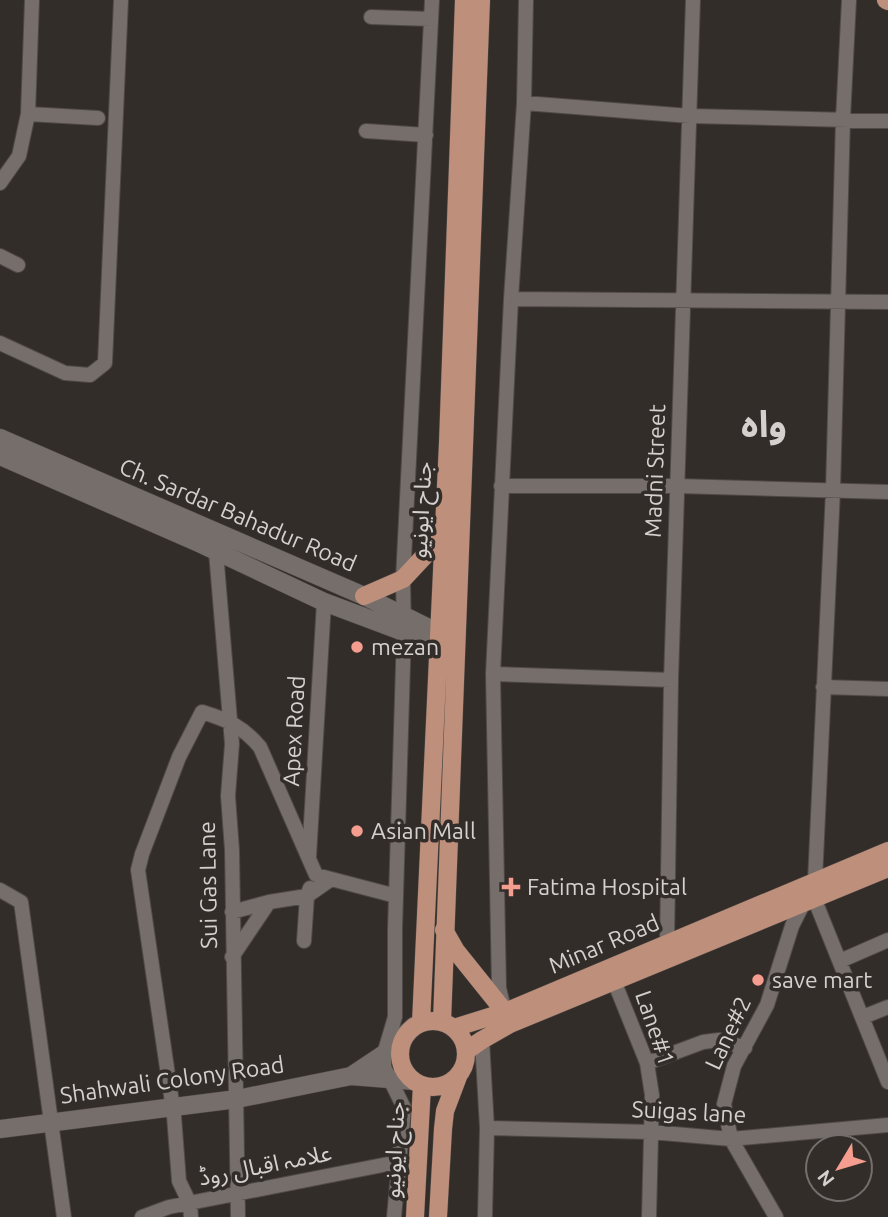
<svg xmlns="http://www.w3.org/2000/svg" width="888" height="1217" font-family="Ubuntu,'Noto Sans Arabic',sans-serif">
<style>
.lines{fill:none;stroke-linecap:round;stroke-linejoin:round}
.minor-casing{stroke:#4f4947;stroke-width:16}
.secondary-casing{stroke:#4f4947;stroke-width:19}
.primary-casing{stroke:#4f4947;stroke-width:19}
.minor{stroke:#766e6b;stroke-width:14}
.secondary{stroke:#766e6b;stroke-width:18}
.primary{stroke:#be907b;stroke-width:18}
.poi-dot{fill:#f59d8f;stroke:#332d2a;stroke-width:2.5}
.labels{text-anchor:middle;stroke-width:7;stroke-linejoin:round;paint-order:stroke}
.street-label{font-size:23px;fill:#d4d0ce;stroke:#332d2a}
.poi-label{font-size:23px;fill:#d4d0ce;stroke:#332d2a;text-anchor:start}
.town-label{font-size:37px;font-weight:bold;fill:#d4d0ce;stroke:#332d2a}
</style>
<rect width="100%" height="100%" fill="#332d2a"/>
<g class="lines">
<defs>
<path id="minor" d="M371,17l60,2
M524,103l166,13 198,5
M28,114l70,4
M366,131l60,4
M0,183l19,-27 9,-42 4,-114
M0,256l18,9
M511,299l377,3
M0,343l65,30 25,2 15,-12 16,-363
M501,486h177l210,6
M216,552l16,192 -4,52 4,54 6,367
M493,674l178,6
M823,687l65,2
M309,857l15,-255
M815,881l18,-391 10,-371 6,-119
M0,890l21,12 43,315
M814,898l74,184
M232,912l37,-10 38,-6 23,-16
M304,941l3,-45 3,-8
M667,944l4,-264 22,-680
M232,957l37,-55
M840,961l48,-21
M614,981l33,82 5,32 -3,122
M504,1009l-5,-21 -6,-314 18,-375 13,-196 2,-103
M863,1017l25,-10
M482,1040l5,88 -2,89
M647,1063l56,-21 16,-2 26,8
M487,1128l164,4 80,7 157,-14
M142,1217l27,-10 229,-45
M191,1217l-1,-13 -11,-23 -5,-65 -36,-246 4,-16 37,-97 23,-45c26,8 40,14 58,35l56,128 80,21
M394,1217l10,-109 -20,-41v-13l11,-37v-88l9,-297 -1,-53 29,-579
M776,1217l-45,-78 -7,-35 10,-38 33,-61 25,-79 12,-24"/>
<path id="secondary" d="M0,438l364,158 75,37 13,2
M0,456l199,87 125,59 80,30 35,18 11,2
M351,1076l33,-22 30,-28
M0,1129l237,-30 114,-23 63,5"/>
<path id="primary" d="M886,0l2,1
M364,596l39,-17 41,-44
M444,930l12,21 49,61
M400 1054a33 33 0 1 1 66 0a33 33 0 1 1-66 0Z
M442,1022l39,-1022
M421,1023l27,-580 16,-443
M454,1028l51,-16 383,-161
M466,1051l16,-11 28,-16 378,-156
M415,1217l7,-132
M438,1217l5,-88 2,-18 14,-37"/>
</defs>
<use href="#minor" class="minor-casing"/>
<use href="#secondary" class="secondary-casing"/>
<use href="#primary" class="primary-casing"/>
<use href="#minor" class="minor"/>
<use href="#secondary" class="secondary"/>
<use href="#primary" class="primary"/>
</g>
<g class="poi-dot">
<circle cx="357" cy="647" r="7"/>
<circle cx="357" cy="831" r="7"/>
<path d="M507.5 876.5h7v7h7v7h-7v7h-7v-7h-7v-7h7z"/>
<circle cx="758" cy="980" r="7"/>
</g>
<g class="labels">
<g class="street-label">
<text transform="translate(655 471) rotate(-88)" y="8">Madni Street</text>
<text transform="translate(421 510) rotate(-87)" y="8">جناح ایونیو</text>
<text transform="translate(238 515) rotate(23)" y="8">Ch. Sardar Bahadur Road</text>
<text transform="translate(294 731) rotate(-87)" y="8">Apex Road</text>
<text transform="translate(208 885) rotate(-91)" y="8">Sui Gas Lane</text>
<text transform="translate(604 944) rotate(-23)" y="8">Minar Road</text>
<text transform="translate(655 1028) rotate(71)" y="8">Lane#1</text>
<text transform="translate(728 1033) rotate(-65)" y="8">Lane#2</text>
<text transform="translate(172 1080) rotate(-8)" y="8">Shahwali Colony Road</text>
<text transform="translate(689 1112) rotate(3)" y="8">Suigas lane</text>
<text transform="translate(394 1150) rotate(-87)" y="8">جناح ایونیو</text>
<text transform="translate(265 1165) rotate(-11)" y="8">علامہ اقبال روڈ</text>
</g>
<g class="poi-label">
<text x="371" y="655">mezan</text>
<text x="371" y="839">Asian Mall</text>
<text x="527" y="895">Fatima Hospital</text>
<text x="772" y="988">save mart</text>
</g>
<g class="town-label">
<text x="764" y="437">واہ</text>
</g>
</g>
<g transform="translate(839 1168) rotate(232)"><circle r="33" fill="#332d2a" stroke="#736e6c" stroke-width="2"/>
<path d="M0-5L12 26L0 18L-12 26Z" fill="#f59d8f"/>
<text y="-10" font-size="19" font-weight="bold" text-anchor="middle" fill="#d4d0ce">N</text>
</g>
</svg>
